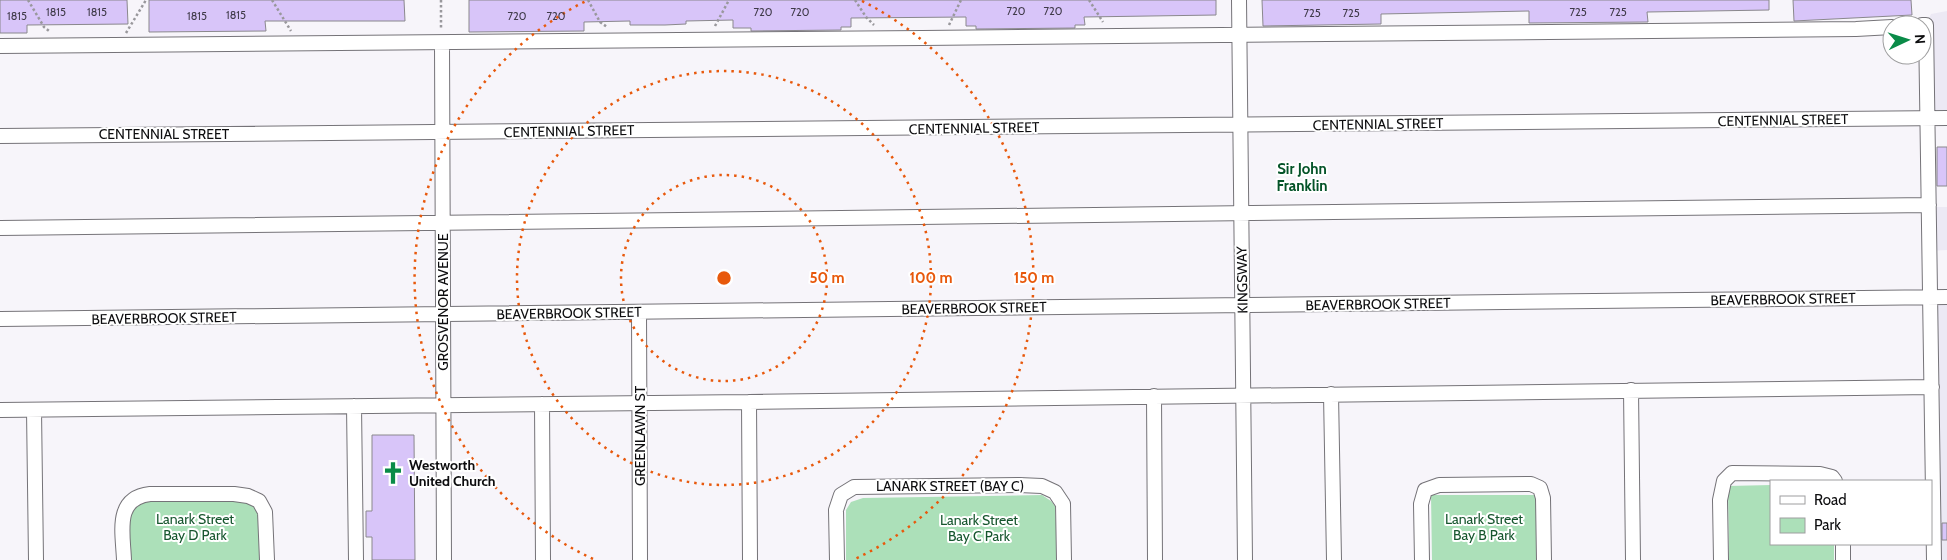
<svg xmlns="http://www.w3.org/2000/svg" width="1947" height="560" font-family="Cabin,sans-serif">
<style>
.built{fill:#ece9f4}
.green{fill:#ace0b9}
.building{fill:#d8c5f9;stroke:#8a888d}
.lines{fill:none;stroke-linecap:round;stroke-linejoin:round}
.minor-casing{stroke:#757378;stroke-width:16}
.path{stroke:#99989c;stroke-width:2.5;stroke-dasharray:2.5 2.5;stroke-linecap:butt}
.minor{stroke:#fff;stroke-width:14}
.ring{fill:none;stroke:#e8590c;stroke-width:2.5;stroke-dasharray:2.5 5}
.labels{text-anchor:middle;stroke-width:4;stroke-linejoin:round;paint-order:stroke}
.number-label{font-size:11px;fill:#403b4a}
.street-label{font-size:14px;fill:#0d0d0f;stroke:#fff}
.poi-label{font-size:14px;font-weight:bold;fill:#0d0d0f;stroke:#fff;text-anchor:start}
.park-label{font-size:14px;fill:#16562e;stroke:#fff}
.neighbourhood-label{font-size:15px;font-weight:bold;fill:#055429;stroke:#fff}
.centre{fill:#e8590c;stroke:#fff;stroke-width:2.5}
.ring-label{font-size:15px;text-anchor:middle;font-weight:bold;fill:#e8590c;stroke:#fff;stroke-width:4;stroke-linejoin:round;paint-order:stroke}
</style>
<rect width="100%" height="100%" fill="#f7f5fa"/>
<path class="built" d="M1947,11v107l-20,1 -1,-94 5,-11z
M1927,207h20v43l-19,1z
M1947,303v257h-14l-4,-256z"/>
<path class="green" d="M1771,485v59h63v16h-105l-1,-74z
M140,495l119,6 8,59h-143l-1,-36z
M1042,495l9,6 4,5 3,54h-212v-50l5,-8 12,-4z
M1431,495h105l1,65h-105z"/>
<path class="building" d="M0,0h127l1,24 -101,1v8h-27z
M149,0h255l1,21h-140l1,10 -117,1z
M469,0h747v15l-132,2 1,8h-10v3l-99,1v-3h-10v-9l-115,1v9h-10v3l-90,1v-3h-18v-8l-47,1v3l-21,1h-35v-4l-46,1v9l-115,1z
M1262,0h507v10l-122,2 1,10 -119,1v-12l-148,3v10l-118,2z
M1793,0h118l1,15 -118,6z
M1937,147h10v39h-10z
M372,435h42l1,125h-43v-23h-6v-26h6z
M1942,523h5v17h-5z"/>
<g class="lines">
<defs>
<path id="minor" d="M1239,0l6,560
M1922,25h4l8,535
M442,44l2,516
M0,46c619,-3 1237,-13 1856,-17l36,-2
M0,136l1947,-18
M0,228l1929,-23
M639,312l1,248
M0,319l1947,-22
M1631,390l2,170
M1331,394l3,166
M1154,396l1,164
M542,404l1,156
M354,406l2,154
M0,410l749,-8
M34,410l2,150
M1843,544v16
M124,560c-1,-27 -10,-62 26,-66h84l14,2 11,5 6,11 2,48
M750,560l-1,-158 1183,-15
M837,560l-1,-50 5,-15 13,-8 165,-2 23,1 13,6 8,12 1,56
M1422,560l-1,-56 4,-14 14,-5 92,-1 9,4 3,10 1,62
M1721,560l-1,-60 4,-19 8,-8 88,1 12,3 3,4"/>
</defs>
<use href="#minor" class="minor-casing"/>
<path class="path" d="M28,0l16,27 5,4
M272,0l19,31
M441,0v30
M588,0l12,22 7,5
M855,0l11,17 8,8
M1089,0l14,22
M949,25l12,-25
M715,26l14,-26
M126,33l20,-33"/>
<use href="#minor" class="minor"/>
</g>
<g class="ring">
<circle cx="724" cy="278" r="103"/>
<circle cx="724" cy="278" r="207"/>
<path d="M593 559A310 310 0 0 1 586 1M862 1A310 310 0 0 1 855 559"/>
</g>
<defs>
<symbol id="church-bare" viewBox="-9 -9 18 18"><path d="M-1.2-6h2.4v3.5h3.3v2.4h-3.3V6h-2.4V-.1h-3.3v-2.4h3.3Z" fill="#0a8b48" stroke="#fff" stroke-width="2.5" paint-order="stroke"/></symbol>
</defs>
<g fill-rule="evenodd">
<use href="#church-bare" x="377" y="457" width="32" height="32"/>
</g>
<g class="labels">
<g class="number-label">
<text x="1016" y="15">720</text>
<text x="1053" y="15">720</text>
<text x="56" y="16">1815</text>
<text x="97" y="16">1815</text>
<text x="763" y="16">720</text>
<text x="800" y="16">720</text>
<text x="1578" y="16">725</text>
<text x="1618" y="16">725</text>
<text x="1312" y="17">725</text>
<text x="1351" y="17">725</text>
<text x="236" y="19">1815</text>
<text x="17" y="20">1815</text>
<text x="197" y="20">1815</text>
<text x="517" y="20">720</text>
<text x="556" y="20">720</text>
</g>
<g class="street-label">
<text transform="translate(1783 120) rotate(-1)" y="5">CENTENNIAL STREET</text>
<text transform="translate(1378 124) rotate(-1)" y="5">CENTENNIAL STREET</text>
<text transform="translate(974 128) rotate(-1)" y="5">CENTENNIAL STREET</text>
<text transform="translate(569 131) rotate(-1)" y="5">CENTENNIAL STREET</text>
<text x="164" y="139">CENTENNIAL STREET</text>
<text transform="translate(1242 280) rotate(-91)" y="5">KINGSWAY</text>
<text transform="translate(1783 299) rotate(-1)" y="5">BEAVERBROOK STREET</text>
<text transform="translate(443 302) rotate(-90)" y="5">GROSVENOR AVENUE</text>
<text transform="translate(1378 304) rotate(-1)" y="5">BEAVERBROOK STREET</text>
<text transform="translate(974 308) rotate(-1)" y="5">BEAVERBROOK STREET</text>
<text transform="translate(569 313) rotate(-1)" y="5">BEAVERBROOK STREET</text>
<text transform="translate(164 318) rotate(-1)" y="5">BEAVERBROOK STREET</text>
<text transform="translate(640 436) rotate(-90)" y="5">GREENLAWN ST</text>
<text x="950" y="491">LANARK STREET (BAY C)</text>
</g>
<g class="poi-label">
<text x="409" y="470">Westworth<tspan x="409" dy="16">United Church</tspan></text>
</g>
<g class="park-label">
<text x="195" y="524">Lanark Street<tspan x="195" dy="16">Bay D Park</tspan></text>
<text x="1484" y="524">Lanark Street<tspan x="1484" dy="16">Bay B Park</tspan></text>
<text x="979" y="525">Lanark Street<tspan x="979" dy="16">Bay C Park</tspan></text>
</g>
<g class="neighbourhood-label">
<text x="1302" y="174">Sir John<tspan x="1302" dy="17">Franklin</tspan></text>
</g>
</g>
<circle cx="724" cy="278" r="8" class="centre"/>
<g class="ring-label">
<text x="827" y="283">50 m</text>
<text x="931" y="283">100 m</text>
<text x="1034" y="283">150 m</text>
</g>
<rect x="1770" y="480" width="162" height="65" fill="#ffffff" stroke="#9e9e9f"/>
<rect x="1780" y="496" width="25" height="8" fill="#ffffff" stroke="#9e9e9f"/>
<text x="1814" y="505" font-size="15" fill="#0d0d0f">Road</text>
<rect x="1780" y="518" width="25" height="15" fill="#ace0b9" stroke="#9e9e9f"/>
<text x="1814" y="530" font-size="15" fill="#0d0d0f">Park</text>
<g transform="translate(1907 40) rotate(86)"><circle r="24" fill="#ffffff" stroke="#9e9e9f"/>
<path d="M0-4L9 19L0 12L-9 19Z" fill="#0a8b48"/>
<text y="-8" font-size="14" font-weight="bold" text-anchor="middle" fill="#0d0d0f">N</text>
</g>
</svg>
